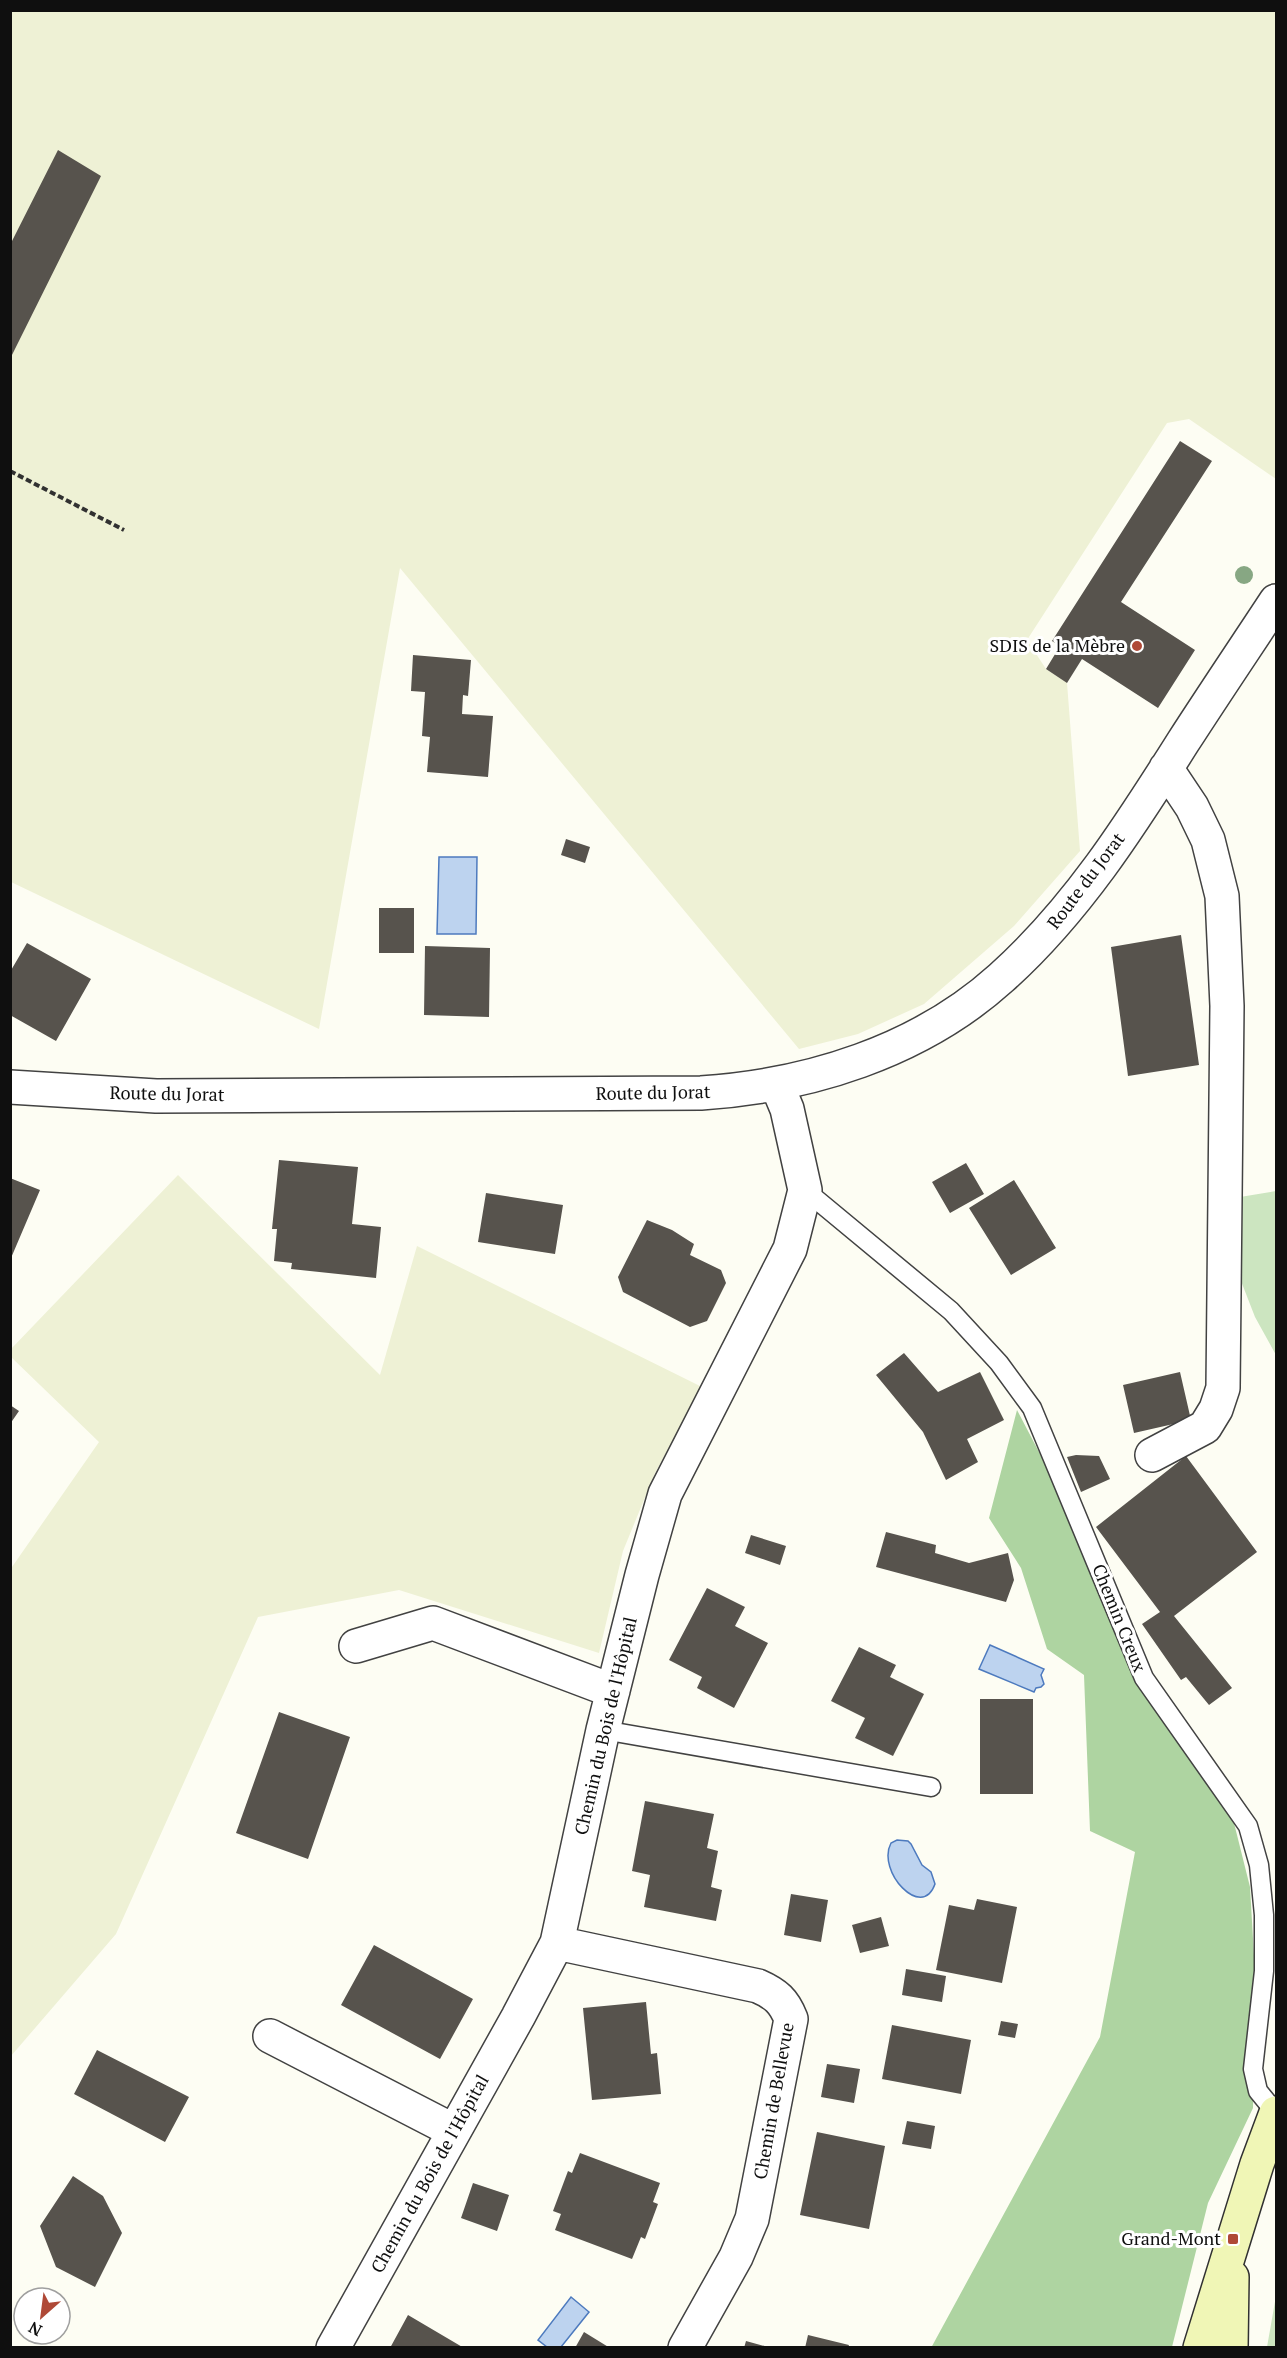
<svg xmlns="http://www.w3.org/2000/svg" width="1287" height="2358" font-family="'PT Serif',serif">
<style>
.farmland{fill:#eef1d5}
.green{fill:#cce5c0}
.forest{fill:#aed4a1}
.water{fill:#bdd3ef;stroke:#4d7abe;stroke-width:1.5}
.building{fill:#57534d}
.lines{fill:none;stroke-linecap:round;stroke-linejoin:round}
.service-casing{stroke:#424242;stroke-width:21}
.minor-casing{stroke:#424242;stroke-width:36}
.secondary-casing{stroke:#313131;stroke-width:36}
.path{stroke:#313131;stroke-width:4;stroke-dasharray:6 3;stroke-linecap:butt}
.service{stroke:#fff;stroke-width:18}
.minor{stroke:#fff;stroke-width:33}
.secondary{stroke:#f0f6b6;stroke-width:33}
.tree{fill:#87a783}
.poi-dot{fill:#af4937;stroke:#fff;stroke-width:2}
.labels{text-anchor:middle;stroke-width:6;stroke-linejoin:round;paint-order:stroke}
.poi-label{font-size:18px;fill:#0f0f0f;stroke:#fff;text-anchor:end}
.street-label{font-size:18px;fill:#0f0f0f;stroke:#fff}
</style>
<rect width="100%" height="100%" fill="#fdfdf3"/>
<path class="farmland" d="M10,11h1266v468l-87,-60 -22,4 -140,217 19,29 21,14 13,168 -66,75 -90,78 -66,30 -59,15 -399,-481 -81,461 -308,-147z
M178,1175l202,200 37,-129 285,141 -47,86 -32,78 -24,102 -200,-63 -141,27 -142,317 -105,122v-490l1,1 87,-125 -88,-85v-8z"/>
<path class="green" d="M1276,1191v164l-21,-38 -21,-54v-65z
M1276,2296v51h-9z"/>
<path class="forest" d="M1017,1410l33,63 88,206 94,136 18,72 5,86 -2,135 -45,95 -36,144 -241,1 169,-311 35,-185 -45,-21 -6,-156 -37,-26 -26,-81 -32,-50z"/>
<path class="water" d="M439,857h38l-1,77h-39z
M990,1645l54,24 -3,6 3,9 -3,3 -5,1 -2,4 -55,-23z
M897,1840l11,1 3,3 11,21 9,7 4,12c-13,37 -59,-13 -44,-41z
M571,2297l18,15 -28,35h-14l-9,-7z"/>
<path class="building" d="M58,150l43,26 -91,183v-114z
M1180,441l32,20 -91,141 74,48 -37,58 -76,-49 -15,24 -21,-14 14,-23 -8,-5z
M413,655l58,5 -3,36 -5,-1 -1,19 31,2 -5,61 -61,-5 3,-35 -8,-1 3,-44 -14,-1z
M566,839l24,8 -5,16 -24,-8z
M379,908h35v45h-35z
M1181,935l18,130 -71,11 -17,-129z
M27,943l64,36 -35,62 -46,-26v-43z
M425,946l65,2 -1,69 -65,-2z
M279,1160l79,7 -6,57 29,3 -5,51 -85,-9 1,-6 -18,-2 3,-32h-5z
M966,1163l18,31 -34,19 -18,-31z
M10,1178l30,12 -29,68h-1z
M1014,1180l42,68 -45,27 -42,-67z
M486,1193l77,12 -8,49 -77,-12z
M647,1220l25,10 22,14 -4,11 31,15 5,13 -19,38 -17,6 -67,-35 -5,-15z
M904,1353l34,39 42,-20 24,48 -37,19 11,23 -32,18 -23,-48 -47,-57z
M1180,1372l11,48 -57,13 -11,-48z
M10,1405l9,6 -9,13z
M1076,1455l23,1 11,23 -29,13 -14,-35z
M1186,1456l71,96 -83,64 58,72 -23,17 -23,-28 -5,3 -39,-56 18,-12 -64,-85z
M886,1532l50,13 -1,8 34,10 39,-10 6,27 -8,22 -130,-35z
M751,1535l35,11 -6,19 -35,-12z
M707,1588l38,19 -10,19 33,17 -34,65 -37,-20 5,-11 -33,-17z
M859,1647l37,18 -6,12 34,17 -31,62 -38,-18 10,-20 -34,-17z
M980,1699h53v95h-53z
M279,1712l71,25 -42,122 -72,-26z
M645,1801l69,13 -7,34 11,3 -7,36 11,3 -6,31 -72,-14 6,-32 -18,-4z
M791,1894l37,6 -7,42 -37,-7z
M977,1899l40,8 -15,76 -66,-13 13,-65 25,5z
M881,1917l8,29 -29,7 -8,-28z
M374,1945l99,54 -33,60 -99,-54z
M906,1969l40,7 -4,26 -40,-7z
M646,2002l5,52 6,-1 4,41 -69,6 -9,-92z
M1001,2021l17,3 -3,14 -17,-3z
M892,2025l79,15 -10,54 -79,-15z
M97,2050l92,47 -24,45 -91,-48z
M827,2064l33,5 -6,34 -33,-6z
M907,2121l28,5 -4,23 -29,-5z
M817,2132l68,14 -16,83 -69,-14z
M580,2153l80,30 -7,19 5,2 -13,35 -4,-2 -9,22 -77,-29 6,-16 -8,-3 15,-40 4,2z
M73,2176l30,20 19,37 -27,54 -39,-20 -16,-41z
M473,2183l36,12 -12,36 -36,-13z
M408,2315l56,33h-74z
M584,2332l26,16h-35z
M808,2335l41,10 -1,3h-43z
M746,2341l22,6v1h-24z"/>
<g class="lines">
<defs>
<path id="service" d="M805,1190l146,121 48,52 33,45 112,270 104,148 11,39 5,50v56l-11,98 5,22 18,22
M603,1730l328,57"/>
<path id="minor" d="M10,1087l146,9 545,-3c107,-7 218,-41 300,-115 75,-67 129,-152 182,-236 31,-48 62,-94 93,-141
M1152,1455l53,-28 11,-18 7,-21 4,-382 -5,-110 -14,-56 -16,-33 -26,-39
M356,1646l77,-23 180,68
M557,1943l201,43c18,8 26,15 33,33l-39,200 -16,38 -51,91
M270,2036l184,95
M333,2348l185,-331 39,-74 46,-213 39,-155 23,-81 125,-245 15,-59 -18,-81 -10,-24"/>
<path id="secondary" d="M1200,2348l57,-184 19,-51
M1231,2348l1,-71"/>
</defs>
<use href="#service" class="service-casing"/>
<use href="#minor" class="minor-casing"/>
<use href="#secondary" class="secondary-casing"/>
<path class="path" d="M10,471l114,59"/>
<use href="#service" class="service"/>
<use href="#minor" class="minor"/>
<use href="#secondary" class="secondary"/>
</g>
<circle class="tree" cx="1244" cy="575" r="9"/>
<g class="poi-dot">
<circle cx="1137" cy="646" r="6"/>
<rect x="1227" y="2233" width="12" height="12" rx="3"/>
</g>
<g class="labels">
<g class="poi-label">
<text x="1125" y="652">SDIS de la Mèbre</text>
<text x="1221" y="2245">Grand-Mont</text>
</g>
<g class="street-label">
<text transform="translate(1086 881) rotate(-53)" y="6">Route du Jorat</text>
<text transform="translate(653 1093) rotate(-1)" y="6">Route du Jorat</text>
<text transform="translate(167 1094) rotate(1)" y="6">Route du Jorat</text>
<text transform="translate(1119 1618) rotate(68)" y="6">Chemin Creux</text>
<text transform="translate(606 1726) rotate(-77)" y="6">Chemin du Bois de l'Hôpital</text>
<text transform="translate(774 2101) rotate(-80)" y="6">Chemin de Bellevue</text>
<text transform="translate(430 2174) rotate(-61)" y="6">Chemin du Bois de l'Hôpital</text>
</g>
</g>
<rect width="1287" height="2358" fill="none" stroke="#0f0f0f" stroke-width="24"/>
<g transform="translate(42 2316) rotate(208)"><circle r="28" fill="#ffffff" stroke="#9f9f9f" stroke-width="1.5"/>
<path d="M0-4.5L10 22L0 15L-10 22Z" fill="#af4937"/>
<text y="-9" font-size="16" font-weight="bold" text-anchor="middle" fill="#0f0f0f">N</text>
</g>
</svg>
